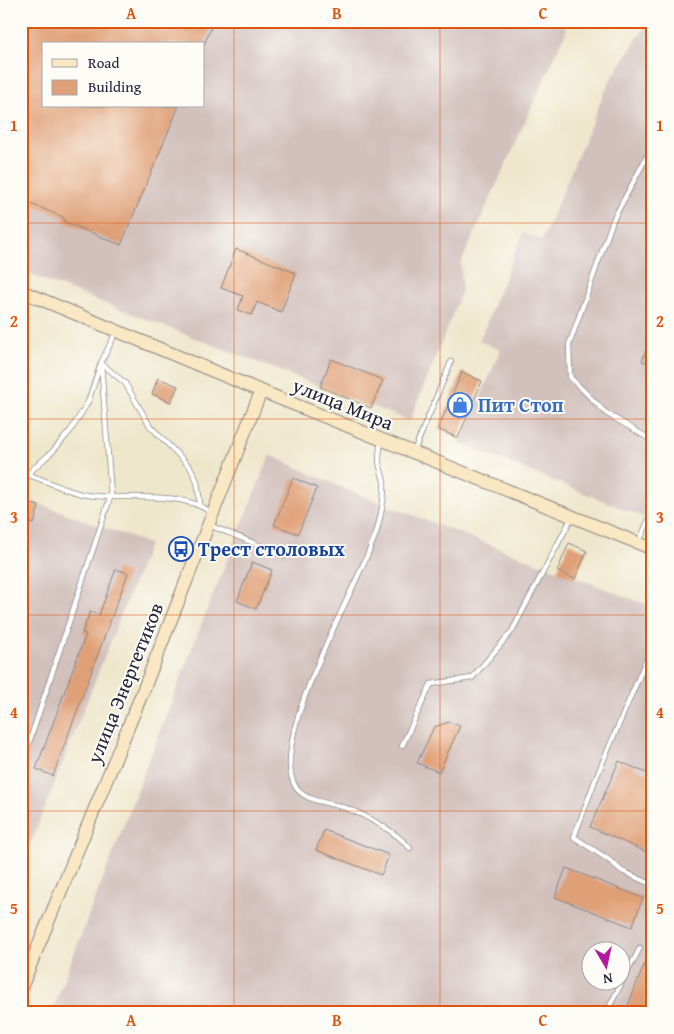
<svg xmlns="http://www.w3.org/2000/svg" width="674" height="1034" font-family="'Gentium Book Plus',serif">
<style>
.industrial{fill:#d1c0bc;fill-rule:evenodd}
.building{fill:#e0a077}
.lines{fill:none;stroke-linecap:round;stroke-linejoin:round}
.lane-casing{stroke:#888484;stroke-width:6}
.secondary-casing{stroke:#888484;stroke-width:14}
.lane{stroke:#fff;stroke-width:4.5}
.secondary{stroke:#fae7c3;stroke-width:12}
.grid{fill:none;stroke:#de560e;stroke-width:1;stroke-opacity:0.55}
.labels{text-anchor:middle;stroke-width:4;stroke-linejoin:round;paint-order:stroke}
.street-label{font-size:20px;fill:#22223b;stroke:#fdfcf7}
.shop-label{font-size:20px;font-weight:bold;fill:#366cbe;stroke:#fdfcf7;text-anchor:start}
.transit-label{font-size:20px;font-weight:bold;fill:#164399;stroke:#fdfcf7;text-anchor:start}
.neatline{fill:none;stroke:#de560e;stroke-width:2}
.grid-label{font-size:16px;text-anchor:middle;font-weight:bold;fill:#de560e}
</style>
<rect width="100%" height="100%" fill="#fdfcf7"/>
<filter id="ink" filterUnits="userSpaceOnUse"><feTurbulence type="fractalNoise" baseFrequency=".02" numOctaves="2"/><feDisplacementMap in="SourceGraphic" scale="10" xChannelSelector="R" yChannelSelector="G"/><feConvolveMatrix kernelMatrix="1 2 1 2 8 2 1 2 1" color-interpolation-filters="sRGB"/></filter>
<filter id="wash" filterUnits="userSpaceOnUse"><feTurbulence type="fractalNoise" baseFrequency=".0096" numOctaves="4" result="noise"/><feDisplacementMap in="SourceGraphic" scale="20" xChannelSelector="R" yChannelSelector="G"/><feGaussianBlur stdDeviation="1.12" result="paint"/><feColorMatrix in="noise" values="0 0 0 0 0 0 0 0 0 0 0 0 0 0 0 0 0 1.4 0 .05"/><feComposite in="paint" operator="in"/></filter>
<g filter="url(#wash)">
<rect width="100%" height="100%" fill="#efe7cc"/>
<path class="industrial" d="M21,21h539l7,8 -106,234 1,28 -52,130 -389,-150zM44,44h160v62h-160z
M649,21h4v500l-193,-78 41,-93 -22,-9 44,-108 19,7 67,-158z
M270,455l77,35 306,117v406h-602l159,-411zM592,952h30v30h-30z
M21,497l128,47 -128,324z"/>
<g id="blocks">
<path class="building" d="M21,21h193l-10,23h-160v62h135l-58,139 -56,-23 -2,-5 -42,-17z
M236,249l60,24 -15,39 -24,-10 -5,13 -14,-5 5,-14 -22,-8z
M652,334h1v31l-11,-4z
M331,359l52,21 -12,28 -51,-21z
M462,372l20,9 -24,57 -20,-9z
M158,378l20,8 -7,16 -19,-8z
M293,478l24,10 -19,46 -24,-9z
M21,501l18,5 -5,18 -13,-3z
M569,543l18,8 -12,28 -18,-8z
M252,562l20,8 -16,39 -19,-8z
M116,569l12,4 -75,203 -17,-7 50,-135 -4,-1 8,-21 9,3z
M449,722l11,4 -21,46 -22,-9 17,-36z
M619,761l34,15v79l-63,-28z
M324,830l65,25 -8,20 -65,-25z
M566,868l77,30 -11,29 -77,-30z
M652,945l1,68h-28z"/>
</g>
</g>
<g filter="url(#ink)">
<use href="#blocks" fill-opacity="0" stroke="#888484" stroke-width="1"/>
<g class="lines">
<defs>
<path id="lane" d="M653,145l-40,75 -44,125 1,32 36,36 47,28
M101,363l24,20 25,43 40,41 7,14 3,23
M381,441c-1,6 -2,13 -2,19 0,7 4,15 5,22 1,16 -3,33 -7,48 -15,52 -114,212 -80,259 10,13 35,14 49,19 21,8 49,23 64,40
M414,451l37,-89
M21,473c23,5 44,19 66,22 39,6 90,-6 124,17
M21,480l32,-29 18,-21 17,-28 13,-39 15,-31
M209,525l77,31
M639,542l14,-32
M653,644l-57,134 -22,59 35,23 13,11 31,14
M402,746l29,-62 41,-6 40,-47 60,-114
M21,767l90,-272 -10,-132
M606,1013l34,-65"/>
<path id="secondary" d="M21,291l240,100 392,158
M21,988l122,-297 118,-300"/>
</defs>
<use href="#lane" class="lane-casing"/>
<use href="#secondary" class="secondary-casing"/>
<use href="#lane" class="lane"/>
<use href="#secondary" class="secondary"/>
</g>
</g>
<path class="grid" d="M234,21v992M440,21v992M21,223h632M21,419h632M21,615h632M21,811h632"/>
<defs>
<symbol id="shop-ring" viewBox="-11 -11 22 22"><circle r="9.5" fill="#fdfcf7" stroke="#3f7fe0" stroke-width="1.5"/><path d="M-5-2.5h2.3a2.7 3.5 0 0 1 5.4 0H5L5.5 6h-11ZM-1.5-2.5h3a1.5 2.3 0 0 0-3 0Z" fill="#3f7fe0"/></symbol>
<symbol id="bus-ring" viewBox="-11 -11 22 22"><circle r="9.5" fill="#fdfcf7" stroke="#1a4fb4" stroke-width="1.5"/><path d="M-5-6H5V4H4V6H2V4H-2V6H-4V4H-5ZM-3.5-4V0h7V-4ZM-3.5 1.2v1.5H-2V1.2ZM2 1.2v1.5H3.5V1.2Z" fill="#1a4fb4"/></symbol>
</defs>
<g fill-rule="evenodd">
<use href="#shop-ring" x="446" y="391" width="28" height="28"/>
<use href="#bus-ring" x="167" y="535" width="28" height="28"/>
</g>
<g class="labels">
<g class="street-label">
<text transform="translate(343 404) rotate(22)" y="7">улица Мира</text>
<text transform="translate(125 683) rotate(-68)" y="7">улица Энергетиков</text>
</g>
<g class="shop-label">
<text x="478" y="412">Пит Стоп</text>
</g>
<g class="transit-label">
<text x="198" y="556">Трест столовых</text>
</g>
</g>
<rect width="674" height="1034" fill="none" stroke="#fdfcf7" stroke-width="55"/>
<rect x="42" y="42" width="162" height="65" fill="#fdfcf7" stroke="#a5a5ac"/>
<rect x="52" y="59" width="25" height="8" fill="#fae7c3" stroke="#a5a5ac"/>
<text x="88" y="68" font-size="15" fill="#22223b">Road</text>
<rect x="52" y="80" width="25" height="15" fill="#e0a077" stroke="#a5a5ac"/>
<text x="88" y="92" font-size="15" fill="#22223b">Building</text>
<g transform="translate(606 966) rotate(171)"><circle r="24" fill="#fdfcf7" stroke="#a5a5ac"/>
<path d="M0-4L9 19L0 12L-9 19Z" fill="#b5179e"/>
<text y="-8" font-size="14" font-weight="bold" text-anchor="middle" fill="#22223b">N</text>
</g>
<rect x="28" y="28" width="618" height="978" class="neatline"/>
<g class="grid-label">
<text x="131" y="19">A</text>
<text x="337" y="19">B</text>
<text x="543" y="19">C</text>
<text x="14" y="131">1</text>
<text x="660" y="131">1</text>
<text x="14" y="327">2</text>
<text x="660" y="327">2</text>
<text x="14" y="523">3</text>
<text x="660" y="523">3</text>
<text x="14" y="718">4</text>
<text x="660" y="718">4</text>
<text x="14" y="914">5</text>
<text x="660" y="914">5</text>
<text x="131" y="1026">A</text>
<text x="337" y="1026">B</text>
<text x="543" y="1026">C</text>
</g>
</svg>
